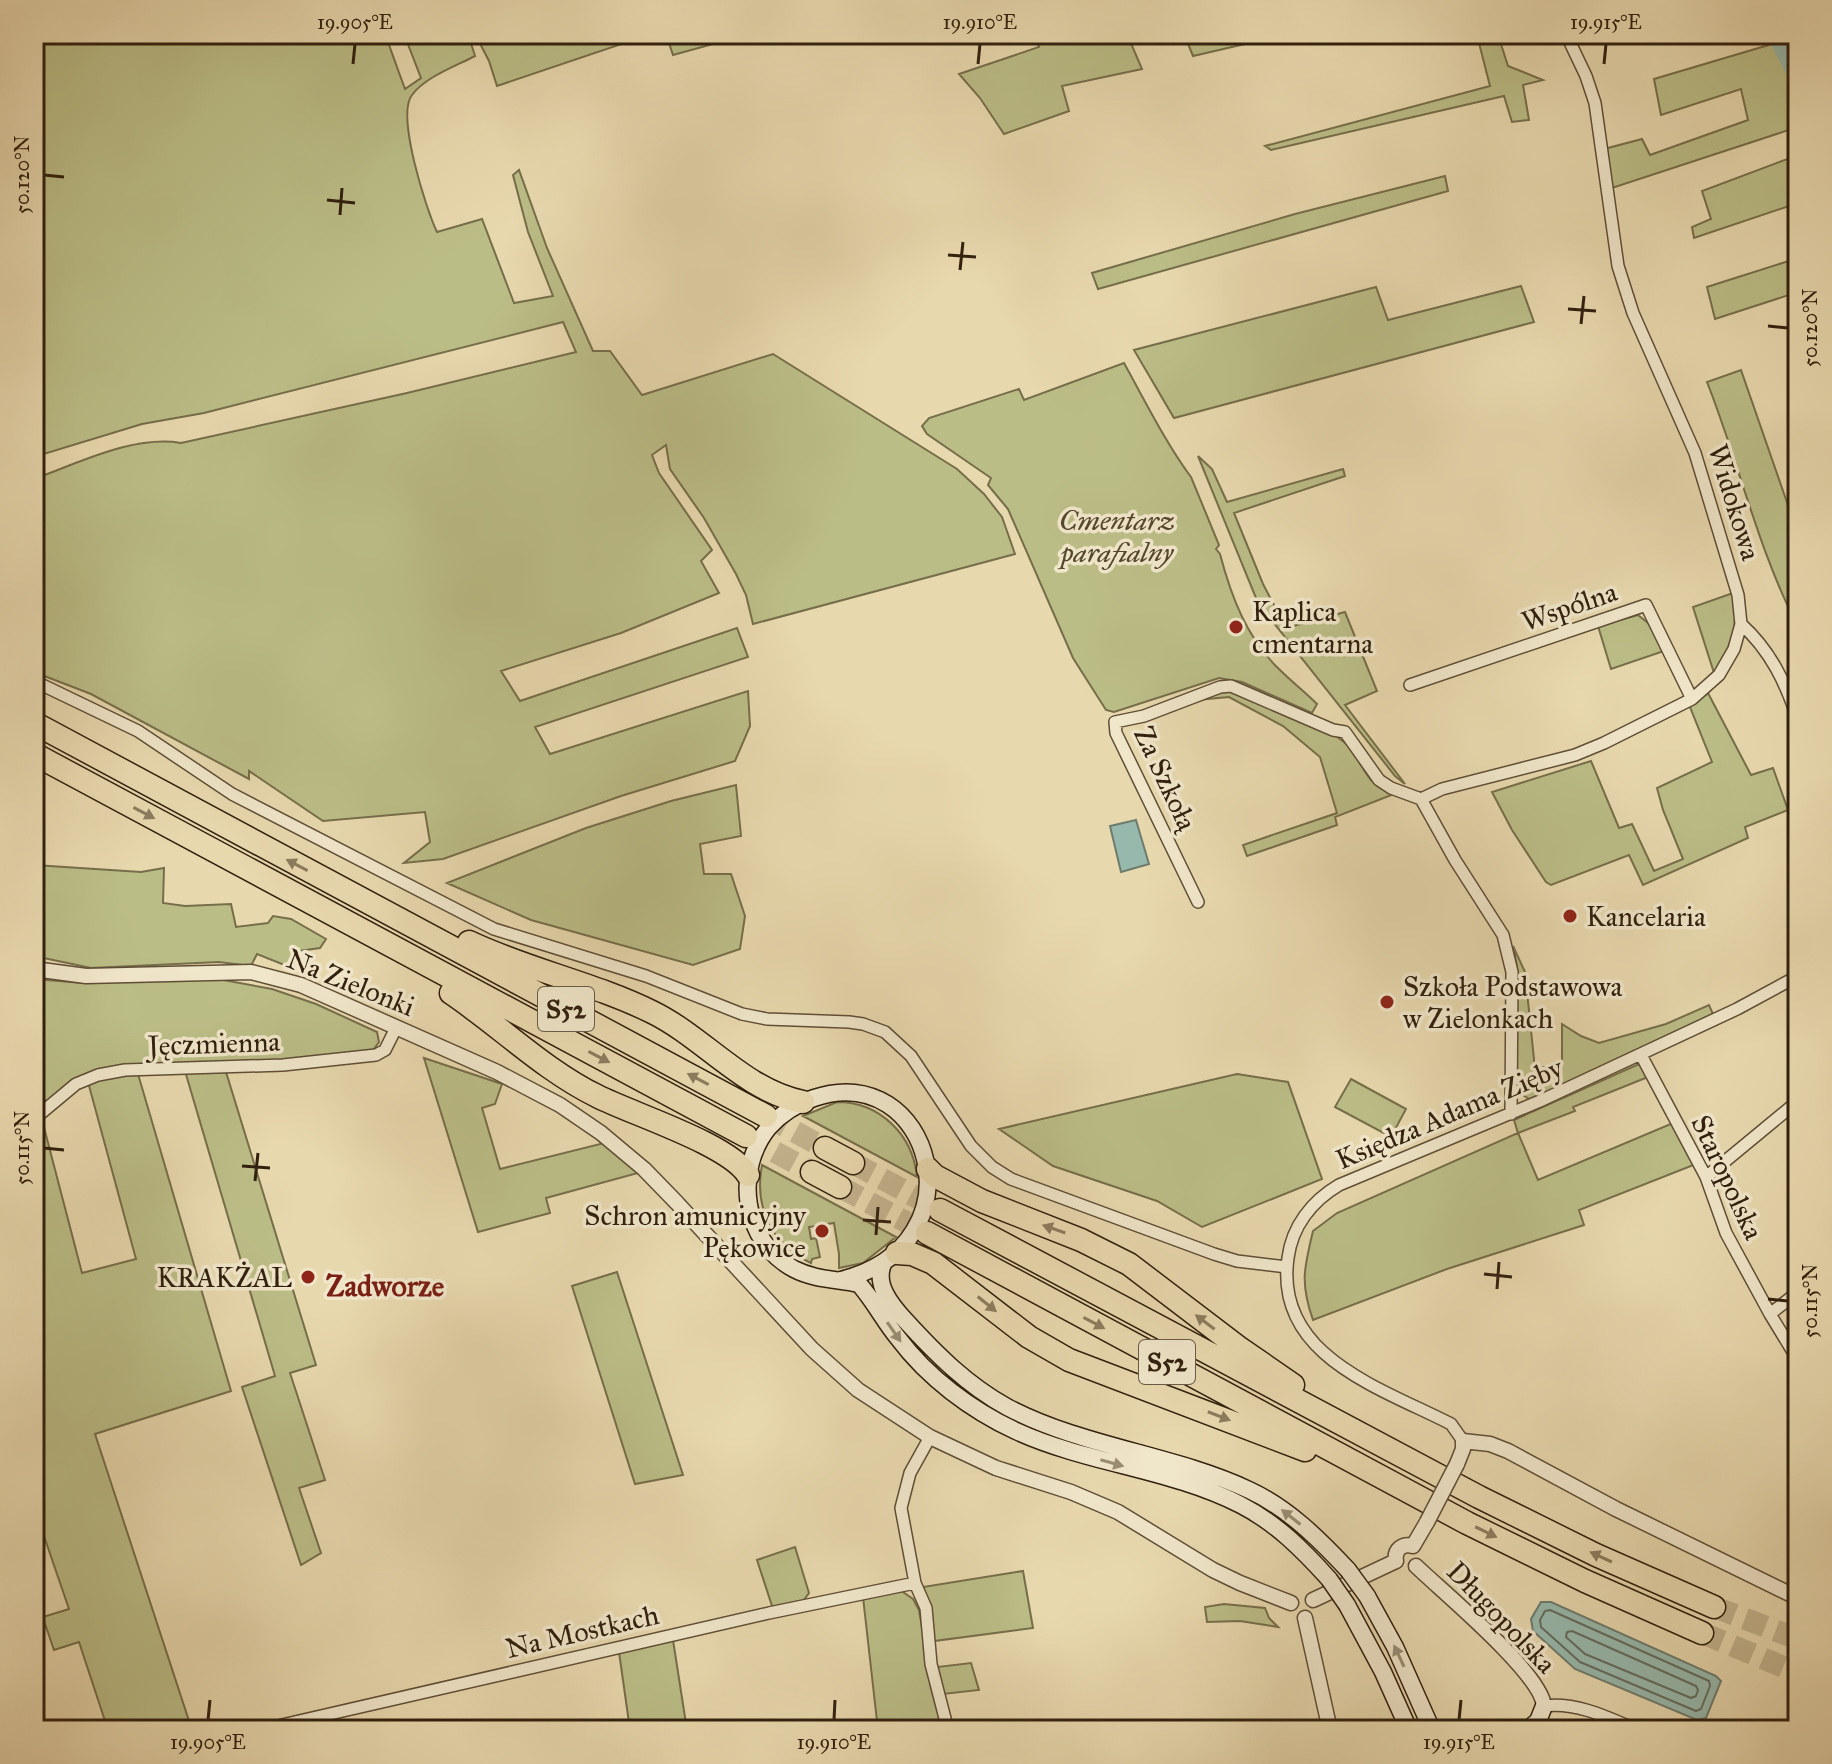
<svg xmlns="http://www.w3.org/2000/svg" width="1832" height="1764" font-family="'IM FELL Great Primer',serif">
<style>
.green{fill:#bbbd87;stroke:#766e4a;stroke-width:2}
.water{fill:#97b9ad;stroke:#6e7c6d;stroke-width:2}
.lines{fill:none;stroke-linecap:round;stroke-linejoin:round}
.shore{stroke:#646c5e;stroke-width:2}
.river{stroke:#97b9ad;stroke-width:20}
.motorway-tunnel{stroke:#c3b38e;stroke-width:22;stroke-dasharray:22 11;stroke-linecap:butt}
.minor-casing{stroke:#5f4e36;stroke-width:14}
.tertiary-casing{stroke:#5f4e36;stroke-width:17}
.secondary-casing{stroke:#31200e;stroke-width:19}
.motorway-casing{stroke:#31200e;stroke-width:25}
.minor{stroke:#f0e6ca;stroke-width:11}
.tertiary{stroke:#f0e6ca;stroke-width:14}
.secondary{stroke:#f0e6ca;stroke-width:16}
.motorway{stroke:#e8d8ae;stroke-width:22}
.tertiary-bridge-casing{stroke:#5f4e36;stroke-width:17;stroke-linecap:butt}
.secondary-bridge-casing{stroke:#31200e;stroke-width:19;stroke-linecap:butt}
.tertiary-bridge{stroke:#f0e6ca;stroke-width:14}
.secondary-bridge{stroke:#f0e6ca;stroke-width:16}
.oneway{fill:#8c7c5e}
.oneway2{fill:#9a8d75}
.ticks{fill:none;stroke:#31200e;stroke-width:3}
.poi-dot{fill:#8f2418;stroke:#f0e6ca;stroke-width:3}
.labels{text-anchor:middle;stroke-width:7;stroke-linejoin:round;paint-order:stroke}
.shield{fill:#f0e6ca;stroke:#6a5b46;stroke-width:2}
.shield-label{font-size:26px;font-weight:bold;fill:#31200e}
.street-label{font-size:28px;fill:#31200e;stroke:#f0e6ca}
.park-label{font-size:28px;font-style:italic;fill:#54472c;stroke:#f0e6ca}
.poi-label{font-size:28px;fill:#31200e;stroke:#f0e6ca;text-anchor:start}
.neighbourhood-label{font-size:30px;font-weight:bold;fill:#7a1f14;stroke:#f0e6ca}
.neatline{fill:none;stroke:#31200e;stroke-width:3}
.ticks-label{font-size:20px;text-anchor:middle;fill:#31200e}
</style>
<rect width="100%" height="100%" fill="#e8d8ae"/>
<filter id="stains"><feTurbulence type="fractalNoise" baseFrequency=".0025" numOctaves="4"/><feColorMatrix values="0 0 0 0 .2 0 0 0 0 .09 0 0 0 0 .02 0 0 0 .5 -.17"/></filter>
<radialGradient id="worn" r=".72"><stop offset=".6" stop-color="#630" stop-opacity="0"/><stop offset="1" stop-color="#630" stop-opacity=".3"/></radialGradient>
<path class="green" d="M34,34h351l20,55 16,-11 -17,-44h64l7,22c-19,10 -50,21 -63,39 -16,20 14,114 25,137l45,-13 32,84 39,-7 -25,-64 -15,-57 6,-5 28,78 46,103h17l32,44 131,-41 184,115 27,25 18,23 13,37 -262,70 -7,-29 -10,-21 -32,-56 -34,-49 -4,-24 -14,10 7,18 53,77 -11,11 18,32 -98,40 -120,38 19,30 217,-73 11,29 -213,70 15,27 198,-63 2,35 -15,35 -114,35 -178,63 -39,4 26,-21 -5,-30 -102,9 -74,-50v8l-158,-85 -57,-22v-193c45,-16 99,-44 147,-36l226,-50 169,-41 -13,-30 -359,91 -62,11 -108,33z
M475,34h176l-154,52 -8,-25z
M666,34h83l-76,21z
M1033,34h94l15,35 -80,17 7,25 -65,23 -24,-36 -21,-24 80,-27z
M1184,34h104l-95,22z
M1768,34h26l4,9v84l-189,62 -5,-40 38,-10 8,16 98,-35 -7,-31 -80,26 -7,-36 118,-35z
M1499,38l9,28 35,14 -20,5 6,35 -17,2 -8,-26 -233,54 -6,-4 225,-60 -11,-43z
M1798,155v48l-104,35 -2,-11 19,-8 -9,-28z
M1445,176l3,15 -350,98 -6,-16 203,-59z
M1798,258v34l-83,27 -8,-32z
M1521,286l13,36 -360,96 -40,-68 242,-63 12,33z
M1124,363c21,38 43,82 67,114l28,68 -3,4 4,5c11,42 27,85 60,116 12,12 25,22 37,34l-5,9 -70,-31 -23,-4 -105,34 -8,-2 -33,-52 -65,-149 -20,-24 3,-7 -64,-44 -5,-8 7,-8 90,-29 5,11z
M1741,370l57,164v93c-40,-77 -59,-164 -91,-245z
M1198,456l14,13 15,33 116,-33 2,7 -111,37 29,71 23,44 59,-16 32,79 -32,14 60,79 -10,-8 -137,-173z
M1733,593c-1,9 2,17 2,26 -1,20 -10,37 -21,54l-21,-66z
M1638,615l10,8 16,28 -53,18 -13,-43z
M1218,690h12c37,15 82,26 114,52 19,16 20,45 50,52l-59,23 2,8 -90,31 -4,-11 94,-32 -17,-56 -37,-31 -54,-29 -32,3z
M1708,693l43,82 22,-7 15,42 -43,17 3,11 -105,47 -14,-30 -78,30 -5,-3 -34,-52 -20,-38 99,-31 28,67 13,-4 22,47 29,-12 -20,-49 -6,-22 55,-26 -22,-55z
M736,785l5,51 -41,8 4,30h27l14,42 -5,33 -47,16 -162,-45 -84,-37 139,-55 85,-27z
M34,865l107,7 23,-4 -1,35 22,3 46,-2 5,23 32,-4 5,-7 18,3 35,20 -6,9 -21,3 -12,15 -30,-12 -6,12 -32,-4 -128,6 -57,-12v-23h4l5,-28 -9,-2z
M1513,946l12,26 10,97 27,-5v-40l19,12 18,7 67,-19 43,-19 4,9 -181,87 -15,-10v-125z
M34,979l49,4 135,-4 54,10 44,15 61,28 2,10 -8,11 -90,10 -103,4 -103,14 -41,30v-32l9,-4 -9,-16z
M424,1058l78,26 -7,20 -13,4 18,61 112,-28 26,32 -92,25 4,15 -72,19z
M1639,1064l9,13 -75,30 2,4 -57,22 20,47 135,-57 23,41 -117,46 5,15 -137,44 -134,51c-13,-37 -9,-52 0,-89l24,-18 181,-80 -4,-13z
M185,1071l41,1 90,293 -26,8 35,107 -26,8 22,65 -20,12 -59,-178 33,-11z
M138,1074l93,317 -136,43 97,296h-84l-29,-88 -25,8 -11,-32 -9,2v-27l9,24 26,-8 -35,-102v-384l7,-7 41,157 54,-14 -48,-177 11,-4z
M1237,1074l51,8 34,97 -120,48 -45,-26 -104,-35 -54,-37z
M1351,1079l55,30 -15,28 -56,-30z
M837,1102c43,0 76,33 80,75l-114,-61z
M762,1165l134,72 -33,26 -24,5v-14l-5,-31 -25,4 2,12 5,-1 4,19 -8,2 -1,4c-40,-18 -57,-57 -49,-98z
M617,1272l66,203 -48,9 -63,-198z
M795,1547l14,46 -6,8 -30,8 -16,-49z
M1023,1571l10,57 -99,13 -2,-26 -9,-28z
M900,1590l13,9 6,11 16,92 8,28h-65l-15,-133z
M1224,1604l41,4 4,10 9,9 -38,-6 -33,1 -2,-15z
M673,1640l14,90h-57l-11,-78z
M971,1663l8,27 -36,4 -6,-27z"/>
<path class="water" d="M1136,820l13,44 -28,8 -11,-46z
M1541,1602h10l165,74 5,5 -15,37 -9,2 -122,-51 -42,-38 -2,-12z"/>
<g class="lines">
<path class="shore" d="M1550,1610l159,71 1,5 -9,23 -5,2 -116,-49 -39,-35 -1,-7 5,-9z
M1572,1631l124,55 2,4 -2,6 -5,2 -106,-44 -19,-17 1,-5z"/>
<path class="river" d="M1777,34l21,41"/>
<path class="motorway-tunnel" d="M766,1116l59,32
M746,1136l66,36
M853,1163l87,47
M840,1187l87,46
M1714,1607l84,32
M1702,1633l96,40"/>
<defs>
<path id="minor" d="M1741,624c29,26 45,59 57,96
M34,681l104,50 94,63 262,135 152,47 96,38 25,5 82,3 14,2 22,8 26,24 60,90 21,21 19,12 203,75 23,7 50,6
M1410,685l236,-80 46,94
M1421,799l21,-10 133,-34 29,-12 88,-44 27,-24 15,-26 7,-25 -3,-29 -43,-142 -62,-140 -15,-47 -23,-163 -9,-27 -20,-42
M1198,902l-82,-169 -1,-11 29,-6 76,-29 11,-1 102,44 12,2 34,48 12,8 30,11 34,61 48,75 9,37 -1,142
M1641,1055l65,122 20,56 44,81 28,46
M34,1119l42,-35 22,-9 27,-5 158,-5 93,-10 9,-5 11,-22
M1706,1177l92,-76
M1770,1314l28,-22
M930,1437l-20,36 -9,35 14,75 11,25 5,56 17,66
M1463,1441l-12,-17c-70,-36 -177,-68 -163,-166 4,-32 24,-57 51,-73l201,-84 197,-92 61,-33
M1544,1706c33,-4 63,11 93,24
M260,1730l509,-117 146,-30"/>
<path id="tertiary" d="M34,969l52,7 165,-4 50,13 196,87 63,33 41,28 43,36 33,34 135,146 46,41 72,47 66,31 75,24 47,20 95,58 27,13 51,20
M1457,1464l6,-15v-8l27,3 18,7 108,58 182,89
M1413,1546l14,-24
M1396,1561c-2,-11 6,-18 17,-15
M1416,1566c28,27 125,107 128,140
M1313,1600l83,-39
M1305,1618l25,112"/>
<path id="secondary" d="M884,1262c-11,21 7,43 21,58 31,34 62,65 102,87 76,40 165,47 242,83 39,18 70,49 99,80
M841,1280c144,-36 90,-222 -27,-182 -18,6 -32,15 -45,29 -36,44 -26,115 25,142 21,11 43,10 65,15 15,17 25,37 39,54 30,40 73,72 118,93 72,33 155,38 225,74 35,18 62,45 88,74
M1367,1596l28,51 37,83
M1347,1605l36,67 26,58
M1527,1730l11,-9 6,-15"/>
<path id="motorway" d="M34,723l732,393
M34,754l712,382
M469,942c59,28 124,41 183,70 53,26 93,79 151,90
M451,993c49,33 93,77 146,103 35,18 132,48 151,79
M825,1148l28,15
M928,1169l7,7 47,25 99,39 48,24 109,83 55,38
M812,1172l28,15
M940,1210l539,287 117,58 118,52
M927,1233l540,290 118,58 117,52
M897,1253l15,1 21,9 96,74 40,23 236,90"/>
</defs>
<use href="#minor" class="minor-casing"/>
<use href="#tertiary" class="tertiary-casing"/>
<use href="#secondary" class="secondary-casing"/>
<use href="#motorway" class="motorway-casing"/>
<use href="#minor" class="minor"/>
<use href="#tertiary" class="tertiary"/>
<use href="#secondary" class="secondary"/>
<use href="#motorway" class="motorway"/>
<defs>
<path id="tertiary-bridge" d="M1427,1522l30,-58"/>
<path id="secondary-bridge" d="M1348,1570l19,26
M1329,1579l18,26"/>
</defs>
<use href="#tertiary-bridge" class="tertiary-bridge-casing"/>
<use href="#secondary-bridge" class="secondary-bridge-casing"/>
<use href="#tertiary-bridge" class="tertiary-bridge"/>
<use href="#secondary-bridge" class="secondary-bridge"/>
</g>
<defs><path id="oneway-solid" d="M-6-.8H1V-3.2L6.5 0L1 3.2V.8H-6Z" transform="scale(2)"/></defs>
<g class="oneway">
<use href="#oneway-solid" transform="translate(144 813) rotate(28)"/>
<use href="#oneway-solid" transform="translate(297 865) rotate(-152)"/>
<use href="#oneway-solid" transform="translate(599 1057) rotate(28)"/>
<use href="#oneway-solid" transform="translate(698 1079) rotate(-152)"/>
<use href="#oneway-solid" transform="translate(1054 1229) rotate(-161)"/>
<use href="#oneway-solid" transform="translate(987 1304) rotate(39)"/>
<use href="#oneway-solid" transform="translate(1205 1322) rotate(-143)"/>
<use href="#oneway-solid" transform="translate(1094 1323) rotate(28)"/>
<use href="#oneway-solid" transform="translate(1219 1416) rotate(21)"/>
<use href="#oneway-solid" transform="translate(1486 1532) rotate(26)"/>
<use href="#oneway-solid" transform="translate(1601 1557) rotate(-155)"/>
</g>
<g class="oneway2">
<use href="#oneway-solid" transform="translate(894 1332) rotate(55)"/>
<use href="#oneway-solid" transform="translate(1112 1463) rotate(16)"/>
<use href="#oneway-solid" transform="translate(1291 1517) rotate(-142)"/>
<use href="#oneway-solid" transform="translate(1399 1656) rotate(-115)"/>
</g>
<path class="ticks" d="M353,64l2,-20M978,64l2,-20M1604,64l2,-20M44,175l20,2M327,200l28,3M340,215l2,-27M948,255l28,2M960,270l3,-28M1568,309l28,2M1581,324l3,-28M1768,326l20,2M44,1148l20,2M242,1166l28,2M255,1181l3,-28M863,1220l28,2M876,1235l2,-28M1484,1274l28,3M1497,1289l2,-27M1768,1299l20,2M208,1720l2,-20M834,1720l1,-20M1459,1720l2,-20"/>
<g class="poi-dot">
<circle cx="1236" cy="627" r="8"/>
<circle cx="1570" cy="916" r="8"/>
<circle cx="1387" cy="1002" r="8"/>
<circle cx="822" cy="1231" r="8"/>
<circle cx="308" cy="1277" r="8"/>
</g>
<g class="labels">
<g class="shield">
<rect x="538" y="987" width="56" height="44" rx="6"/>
<rect x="1139" y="1340" width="56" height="44" rx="6"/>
</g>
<g class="shield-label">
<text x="566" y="1018">S52</text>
<text x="1167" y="1371">S52</text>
</g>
<g class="street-label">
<text transform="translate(1735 502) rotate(73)" y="10">Widokowa</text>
<text transform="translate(1569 606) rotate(-19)" y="10">Wspólna</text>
<text transform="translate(1166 778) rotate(65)" y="10">Za Szkołą</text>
<text transform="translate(351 982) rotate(22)" y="10">Na Zielonki</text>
<text transform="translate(214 1043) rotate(-2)" y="10">Jęczmienna</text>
<text transform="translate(1449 1113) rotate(-23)" y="10">Księdza Adama Zięby</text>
<text transform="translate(1728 1177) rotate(65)" y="10">Staropolska</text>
<text transform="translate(1502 1617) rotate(46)" y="10">Długopolska</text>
<text transform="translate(582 1631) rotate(-13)" y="10">Na Mostkach</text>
</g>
<g class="park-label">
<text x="1117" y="530">Cmentarz<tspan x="1117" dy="32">parafialny</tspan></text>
</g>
<g class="poi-label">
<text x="1252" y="621">Kaplica<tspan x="1252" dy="32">cmentarna</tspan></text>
<text x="1586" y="926">Kancelaria</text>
<text x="1403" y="996">Szkoła Podstawowa<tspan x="1403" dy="32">w Zielonkach</tspan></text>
<text x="806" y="1225" text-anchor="end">Schron amunicyjny<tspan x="806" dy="32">Pękowice</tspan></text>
<text x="292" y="1287" text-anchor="end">KRAKŻAL</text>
</g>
<g class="neighbourhood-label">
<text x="385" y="1296">Zadworze</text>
</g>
</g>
<rect width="1832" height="1764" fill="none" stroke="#e8d8ae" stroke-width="88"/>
<rect x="44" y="44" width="1744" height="1676" class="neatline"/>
<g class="ticks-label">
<text x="355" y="29">19.905°E</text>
<text x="980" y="29">19.910°E</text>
<text x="1606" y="29">19.915°E</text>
<text transform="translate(22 175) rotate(-90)" y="7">50.120°N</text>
<text transform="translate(1810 328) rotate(-90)" y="7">50.120°N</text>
<text transform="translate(22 1148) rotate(-90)" y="7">50.115°N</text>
<text transform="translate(1810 1301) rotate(-90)" y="7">50.115°N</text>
<text x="208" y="1749">19.905°E</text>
<text x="834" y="1749">19.910°E</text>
<text x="1459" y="1749">19.915°E</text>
</g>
<rect width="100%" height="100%" filter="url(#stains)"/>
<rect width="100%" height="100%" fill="url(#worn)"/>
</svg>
